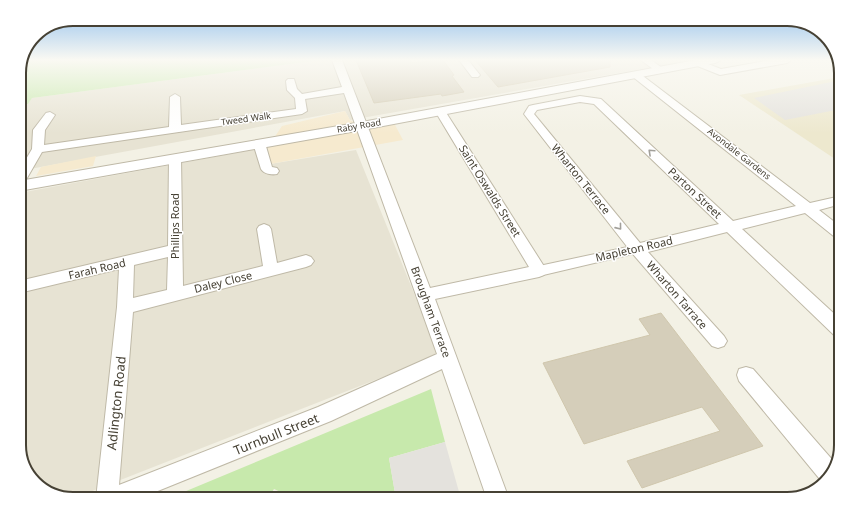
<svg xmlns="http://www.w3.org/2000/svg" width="860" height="518" font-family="'Noto Sans',sans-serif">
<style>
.residential{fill:#e7e3d3}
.commercial{fill:#f6eacf}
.education{fill:#ede8ce}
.green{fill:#c7e9ac}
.parking{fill:#e4e2dd}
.building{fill:#d5ceba;stroke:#d0c7ad}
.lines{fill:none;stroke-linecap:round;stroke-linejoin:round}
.pedestrian-casing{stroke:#bfb9a7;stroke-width:2}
.minor-casing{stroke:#bfb9a7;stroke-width:2}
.tertiary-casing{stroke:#bfb9a7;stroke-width:2}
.pedestrian{fill:#fff;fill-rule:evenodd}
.minor{fill:#fff;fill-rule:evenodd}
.tertiary{fill:#fff;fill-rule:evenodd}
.oneway{stroke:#a2a09a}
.labels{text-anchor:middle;stroke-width:3;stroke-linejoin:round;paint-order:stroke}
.far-street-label{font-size:9px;fill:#464134;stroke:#fff}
.street-label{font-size:11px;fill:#464134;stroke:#fff}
.near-street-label{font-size:13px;fill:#464134;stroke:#fff}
.rim{fill:none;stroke:#464134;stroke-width:2}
</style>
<rect width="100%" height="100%" fill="#f3f1e5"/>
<path class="residential" d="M321,60h372l-343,60 -5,-9 -326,60v-66l9,-1 4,-6z
M268,147l2,17 86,-14 83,205 -367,144 -26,-7 -20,-20 -7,-23v-256z"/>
<path class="commercial" d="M345,111l5,9 4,2 40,1 9,17 -133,24 -2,-17 14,-21z
M96,156l-3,10 -57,10 5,-9z"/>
<path class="education" d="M841,76v87l-102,-68 90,-16z"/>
<path class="green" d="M23,60h298l-289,38 -4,6 -9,1v-36z
M431,389l14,53 -56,16 7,41h-100l-22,-10 -6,10h-101z"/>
<path class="parking" d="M841,80v29l-56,11 -31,-22z
M445,442l16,57h-65l-7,-41z"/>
<path class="building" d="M356,60h53l2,3 32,-3 11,15 -2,1 12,16 -22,4 -1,-2 -67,9z
M475,60h135v7l-112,20z
M661,313l102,133 -121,42 -15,-27 93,-30 -18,-24 -118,37 -41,-81 107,-28 -11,-16z"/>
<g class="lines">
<defs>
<path id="pedestrian" d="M637,245l4,1 2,3 -2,3 -102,24 -4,-2 -2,-3 2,-3 4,-2z"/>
<path id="minor" d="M332,60h10l88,228 99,-21 -94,-156 5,-3 5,3 102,160 -3,4 -5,2 -104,22 74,200h-22l-45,-130 -111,52 -193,78h-42l21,-192 2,-38 -100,24v-12l149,-35 1,-88 2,-3h8l2,3 2,128 80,-20 -6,-37 2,-3 5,-2 5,2 2,3 6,34 29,-8 5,2 3,4 -3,4 -5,2 -173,45 -14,173 199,-78 119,-53 -93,-261 -39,6 2,12 -5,3 -260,38 -19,33 -4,1v-15l13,-22 1,-19 13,-17 4,-1 5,3 -10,15 -1,15 125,-18 1,-30 5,-3 5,3 1,28 115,-16 -1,-11 -8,-8 -1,-9 2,-2h6l3,10 5,5 40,-7zM168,257l-1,33 -34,8 1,-33z
M459,60h9l12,15 -2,2h-6z
M641,60h10l14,10 -2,2h-6z
M698,60l23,9 50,-9h20l-4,3 -67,12 -25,-10 -2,-2 2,-2z
M636,72l3,1 171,130 31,-7v8l-22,6 22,17v12l-5,-1 -31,-25 -63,16 99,91v18l-6,-2 -108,-104 -79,20 76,84 3,5 -3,5 -6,2 -6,-2 -80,-93 -108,-139 5,-8 4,-1 47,-9 21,3 132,122 63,-15 -163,-129 -2,-2zM580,102l14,2 125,120 -79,19 -106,-129 3,-4z
M259,140l4,1 2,2 7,24 5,1 2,3 -2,3c-5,1 -13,0 -16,-5l-8,-26 2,-2z
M746,367l7,2 83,95 -2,8 -11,11 -84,-102 -2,-6 2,-6z"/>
<path id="tertiary" d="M696,60h25l-6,3 -353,67 -343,61v-10l343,-59z"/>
</defs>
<use href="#pedestrian" class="pedestrian-casing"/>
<use href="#minor" class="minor-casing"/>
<use href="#tertiary" class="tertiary-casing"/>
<use href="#pedestrian" class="pedestrian"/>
<use href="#minor" class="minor"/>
<use href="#tertiary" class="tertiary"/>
</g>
<defs><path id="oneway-chevron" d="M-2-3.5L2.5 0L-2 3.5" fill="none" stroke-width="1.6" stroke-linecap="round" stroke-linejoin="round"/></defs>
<g class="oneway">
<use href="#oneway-chevron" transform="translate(651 152) rotate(-137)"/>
<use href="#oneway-chevron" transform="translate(619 227) rotate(51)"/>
</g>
<linearGradient id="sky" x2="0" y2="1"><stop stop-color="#8abcec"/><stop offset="0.45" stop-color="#faf9f3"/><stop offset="1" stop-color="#faf9f3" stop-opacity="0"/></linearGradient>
<rect width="860" height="133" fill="url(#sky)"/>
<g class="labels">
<g class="far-street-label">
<text transform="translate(246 119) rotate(-8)" y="3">Tweed Walk</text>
<text transform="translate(359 126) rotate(-10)" y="3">Raby Road</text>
<text transform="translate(739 154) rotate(38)" y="3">Avondale Gardens</text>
</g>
<g class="street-label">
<text transform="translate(581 179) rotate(51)" y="4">Wharton Terrace</text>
<text transform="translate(490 191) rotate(58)" y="4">Saint Oswalds Street</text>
<text transform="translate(695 193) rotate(43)" y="4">Parton Street</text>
<text transform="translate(175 226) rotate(-90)" y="4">Phillips Road</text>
<text transform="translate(634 249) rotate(-13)" y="4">Mapleton Road</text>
<text transform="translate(97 269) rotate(-13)" y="4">Farah Road</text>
<text transform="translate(223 282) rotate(-14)" y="4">Daley Close</text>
<text transform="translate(677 295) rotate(49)" y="4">Wharton Tarrace</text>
<text transform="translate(431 312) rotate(70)" y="4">Brougham Terrace</text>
</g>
<g class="near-street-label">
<text transform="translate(116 403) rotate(-84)" y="5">Adlington Road</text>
<text transform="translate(276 434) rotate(-22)" y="5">Turnbull Street</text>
</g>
</g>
<path d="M0 0H860V518H0ZM73 26H787A47 47 0 0 1 834 73V445A47 47 0 0 1 787 492H73A47 47 0 0 1 26 445V73A47 47 0 0 1 73 26Z" fill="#fff" fill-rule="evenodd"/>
<path class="rim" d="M73 26H787A47 47 0 0 1 834 73V445A47 47 0 0 1 787 492H73A47 47 0 0 1 26 445V73A47 47 0 0 1 73 26Z"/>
</svg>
